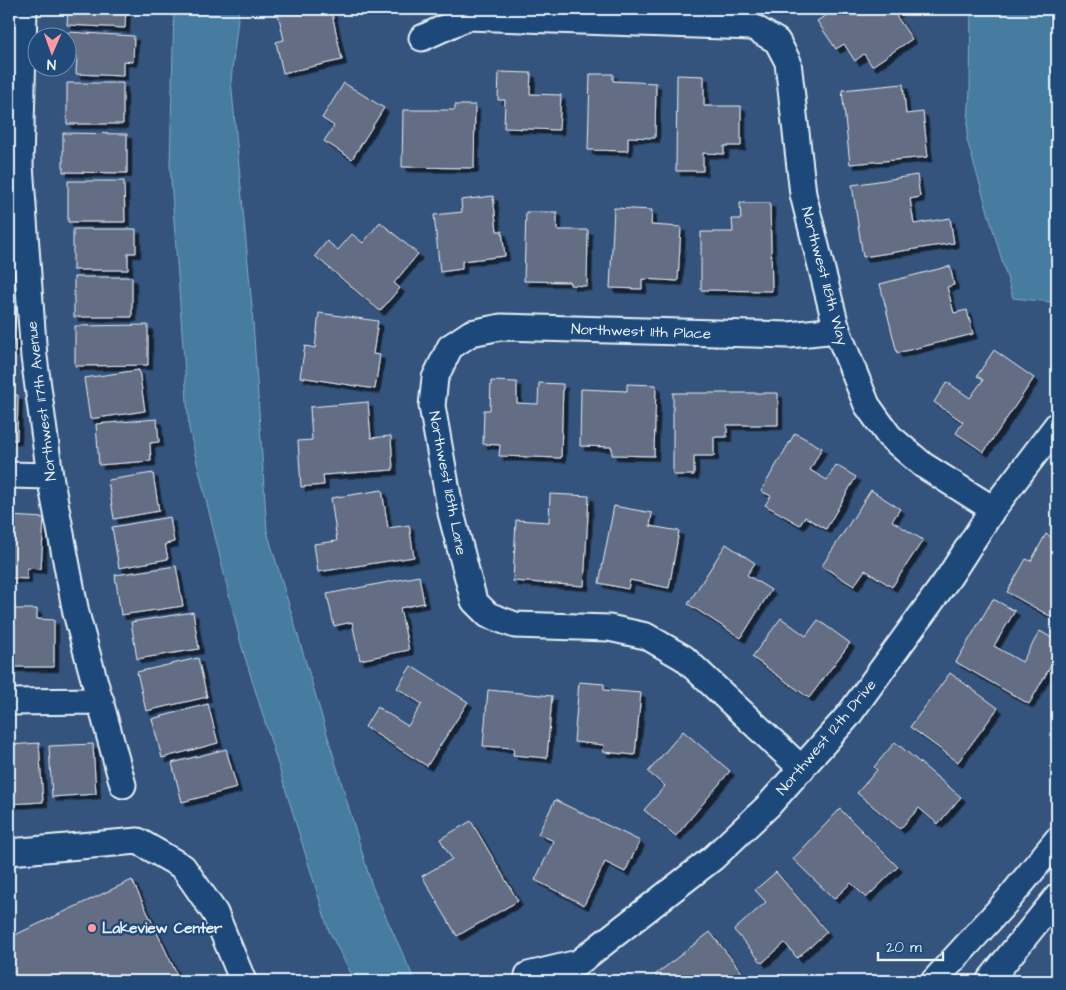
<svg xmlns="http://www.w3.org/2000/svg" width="1066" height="990" font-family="'Architects Daughter',sans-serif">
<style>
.water{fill:#447c9f;stroke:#86abc3}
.building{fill:#646d84;stroke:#e8f1f8;filter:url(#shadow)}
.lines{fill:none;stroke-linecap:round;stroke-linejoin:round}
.minor-casing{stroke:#e8f1f8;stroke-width:29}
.minor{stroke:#1f4a7a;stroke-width:25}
.poi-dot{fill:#ff9aa2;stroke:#1f4a7a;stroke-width:2}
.labels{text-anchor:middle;stroke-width:5;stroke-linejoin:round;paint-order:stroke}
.street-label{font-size:15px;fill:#e8f1f8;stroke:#1f4a7a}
.poi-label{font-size:15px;font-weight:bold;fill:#e8f1f8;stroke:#1f4a7a;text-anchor:start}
</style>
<defs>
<filter id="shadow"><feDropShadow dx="4.5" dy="4.5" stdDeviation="0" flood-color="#0009"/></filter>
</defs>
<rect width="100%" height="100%" fill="#34547d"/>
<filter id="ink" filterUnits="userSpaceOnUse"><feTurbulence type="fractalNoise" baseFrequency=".02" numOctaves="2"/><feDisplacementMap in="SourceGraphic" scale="10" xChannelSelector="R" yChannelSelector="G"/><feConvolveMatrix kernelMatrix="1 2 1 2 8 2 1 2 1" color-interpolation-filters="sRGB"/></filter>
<g filter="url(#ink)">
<path class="water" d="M174,9h65l-8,71 21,227 15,224 105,355 43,95h-60l-26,-50 -88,-287 -52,-215 -19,-264z
M971,9h86v289l-5,4 -39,-4 -46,-158 3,-51z"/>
<path class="building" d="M68,9h58l-1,19 -58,-3z
M277,9h54l11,51 -59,13 -7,-31 8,-2z
M836,9h67l-8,5 17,25 -40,27 -8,-12 -9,7 -11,-17 -8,5 -19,-28z
M68,32l66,4 -1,26 -10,-1v15l-47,-2 1,-18h-9z
M499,72l32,1 -1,21 31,1 -2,35 -55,-2 1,-28h-7z
M590,74h23v7l43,2 -1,55 -27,-1v14l-40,-1z
M677,75l27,1v30h37v40h-17v8l-21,-1v18h-27z
M67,83h56v41h-56z
M344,83l40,25 -32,51 -28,-18 10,-15 -12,-8z
M903,84l3,30 17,-2 5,45 -78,7 -8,-74z
M455,105h20l-1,63 -72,-1 1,-57h52z
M63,133l64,1v39l-64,-1z
M917,175l3,22 -10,2 4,25 36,-6 4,25 -91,14 -11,-72z
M68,181h56l1,41h-57z
M493,196l4,35h5l3,25 -43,5v8l-22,3 -6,-57 28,-3 -1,-12z
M740,203h30l2,88 -71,-1v-58h32l-1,-13h9z
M614,208l38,2 -1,15 30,2 -3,54 -36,-2v10l-32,-1z
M526,212h31v18h31l-1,56 -17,-1v-3l-46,-1z
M380,222l38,32 -24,29 6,5 -20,23 -65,-55 12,-15 11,9 14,-16 11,9z
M73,229h63v24h-8v17h-55z
M950,266l4,19 -7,2 7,26 13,-3 6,24 -76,19 -17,-69z
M74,277h58v40h-58z
M9,306l7,1 -3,45h-4z
M319,313l59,8 -5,33 7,1 -5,34 -75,-12 5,-31 10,2z
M148,325v40l-73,1v-40z
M994,350l40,28 -50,74 -28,-19 7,-11 -29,-20 13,-20 23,16 13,-18 -6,-4z
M139,370l6,41 -55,8 -6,-41z
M491,381l26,1v21l21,1 1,-21 24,1 -2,74 -62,-2 1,-11 -17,-1 1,-34h6z
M627,384l29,1 -2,71 -42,-1v-8l-32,-1 1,-57 46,2z
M673,393h105v32h-51v12h-13v19h-20v19h-21z
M9,395h9l-1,45h-8z
M368,402l3,36 20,-2 2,34 -70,5 1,10 -23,2 -3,-46 14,-1 -2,-33z
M157,419l2,23 -9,1 1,18 -52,4 -3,-41z
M795,433l27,15 -12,22 17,10 9,-15 20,12 -30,52 -21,-12 -5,8 -35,-20 6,-9 -10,-5z
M153,473l6,38 -45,8 -6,-39z
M382,490l6,38 21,-3 5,32 -96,15 -4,-28 23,-3 -6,-43z
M871,490l29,19 -8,12 31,19 -31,47 -27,-17 -11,16 -32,-20z
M550,494l39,2 -5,90 -71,-5 3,-61 33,2z
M614,506l38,7 -2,13 29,5 -10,57 -39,-8 -2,9 -29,-6z
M9,516l35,2 -3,51 -14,-1v11l-18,-1z
M170,517l4,25 -9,2 3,15 -49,9 -7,-41z
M1046,534l11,6v80l-50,-28 19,-33 5,2z
M726,544l29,19 -8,12 24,15 -30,48 -53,-34z
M176,566l7,40 -62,9 -6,-40z
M419,576l5,27 -24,5 9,42 -49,10 -8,-38 -18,4 -7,-32z
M993,599l22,12 -21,35 28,16 18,-31 17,10v14l-28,49 -73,-42z
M13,609h24v10l17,1v47h-42z
M193,612l6,37 -62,10 -6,-37z
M781,618l25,18 12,-16 32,23 -41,55 -57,-41z
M198,658l9,39 -61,14 -9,-39z
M411,666l57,36 -41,64 -62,-39 12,-20 31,19 14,-22 -25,-16z
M950,673l48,35 -40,54 -48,-35z
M579,682l25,2v6l37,3 -6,62 -32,-3 1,-7 -30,-3z
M488,690l64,6 -5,62 -34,-3 1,-7 -31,-2z
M208,704l10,39 -56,15 -10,-39z
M683,731l47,40 -54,65 -32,-26 21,-24 -17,-14z
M895,742l66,55 -23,27 -19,-16 -19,21 -43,-36 20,-23 -3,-3z
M39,743l4,59 -34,2v-59z
M93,744l3,50 -44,3 -3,-51z
M226,749l11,39 -55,14 -10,-39z
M555,800l85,41 -15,31 -20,-10 -21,43 -49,-25 19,-39 -16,-7z
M840,809l58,58 -32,31 -15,-15 -17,16 -41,-40z
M471,821l47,80 -61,35 -35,-60 30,-17 -12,-20z
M776,872l51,60 -30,26 -12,-15 -23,20 -28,-33 32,-28 -11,-12z
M132,880l48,101h-171v-59l6,13z
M710,932l38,48 -88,1 -5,-6z"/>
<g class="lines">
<defs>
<path id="minor" d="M24,9l-4,156 14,192 16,119 26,137 47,172
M422,38l46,-21 285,10 24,14 11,21 15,132 34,136 30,75 22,31 34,29 70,44
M9,475l41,1
M9,702l92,-1
M802,769l-118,-111 -38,-22 -37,-8 -94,-3 -27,-10 -14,-14 -23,-88 -19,-107 3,-28 15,-31 21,-14 30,-6 288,8 48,-5
M9,852l129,-11 45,26 32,46 28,68
M528,975l50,-12 135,-105 55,-52 80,-90 101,-139 44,-68 64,-84
M934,981l74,-81 49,-60
M989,981l68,-84"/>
</defs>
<use href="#minor" class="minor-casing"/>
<use href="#minor" class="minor"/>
</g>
</g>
<circle class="poi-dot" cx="92" cy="928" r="5"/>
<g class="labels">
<g class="street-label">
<text transform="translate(825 276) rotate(75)" y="5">Northwest 118th Way</text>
<text transform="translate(641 331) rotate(2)" y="5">Northwest 11th Place</text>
<text transform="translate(41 401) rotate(-97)" y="5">Northwest 117th Avenue</text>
<text transform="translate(448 483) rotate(79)" y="5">Northwest 118th Lane</text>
<text transform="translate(826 737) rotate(-50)" y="5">Northwest 12th Drive</text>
</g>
<g class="poi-label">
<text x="102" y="933">Lakeview Center</text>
</g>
</g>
<rect width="1066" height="990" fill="none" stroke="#1f4a7a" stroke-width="30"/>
<rect x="15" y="15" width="1036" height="960" fill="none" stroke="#e8f1f8" stroke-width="2" filter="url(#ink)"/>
<g transform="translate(52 52) rotate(182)"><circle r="24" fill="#1f4a7a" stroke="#6f8dac"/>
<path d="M0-4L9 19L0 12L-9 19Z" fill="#ff9aa2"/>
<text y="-8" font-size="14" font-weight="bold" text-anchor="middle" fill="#e8f1f8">N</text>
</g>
<path d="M878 952v8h65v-8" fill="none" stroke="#e8f1f8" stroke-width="2.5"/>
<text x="886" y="952" font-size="15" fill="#e8f1f8" stroke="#1f4a7a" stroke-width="4" paint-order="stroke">20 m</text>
</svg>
